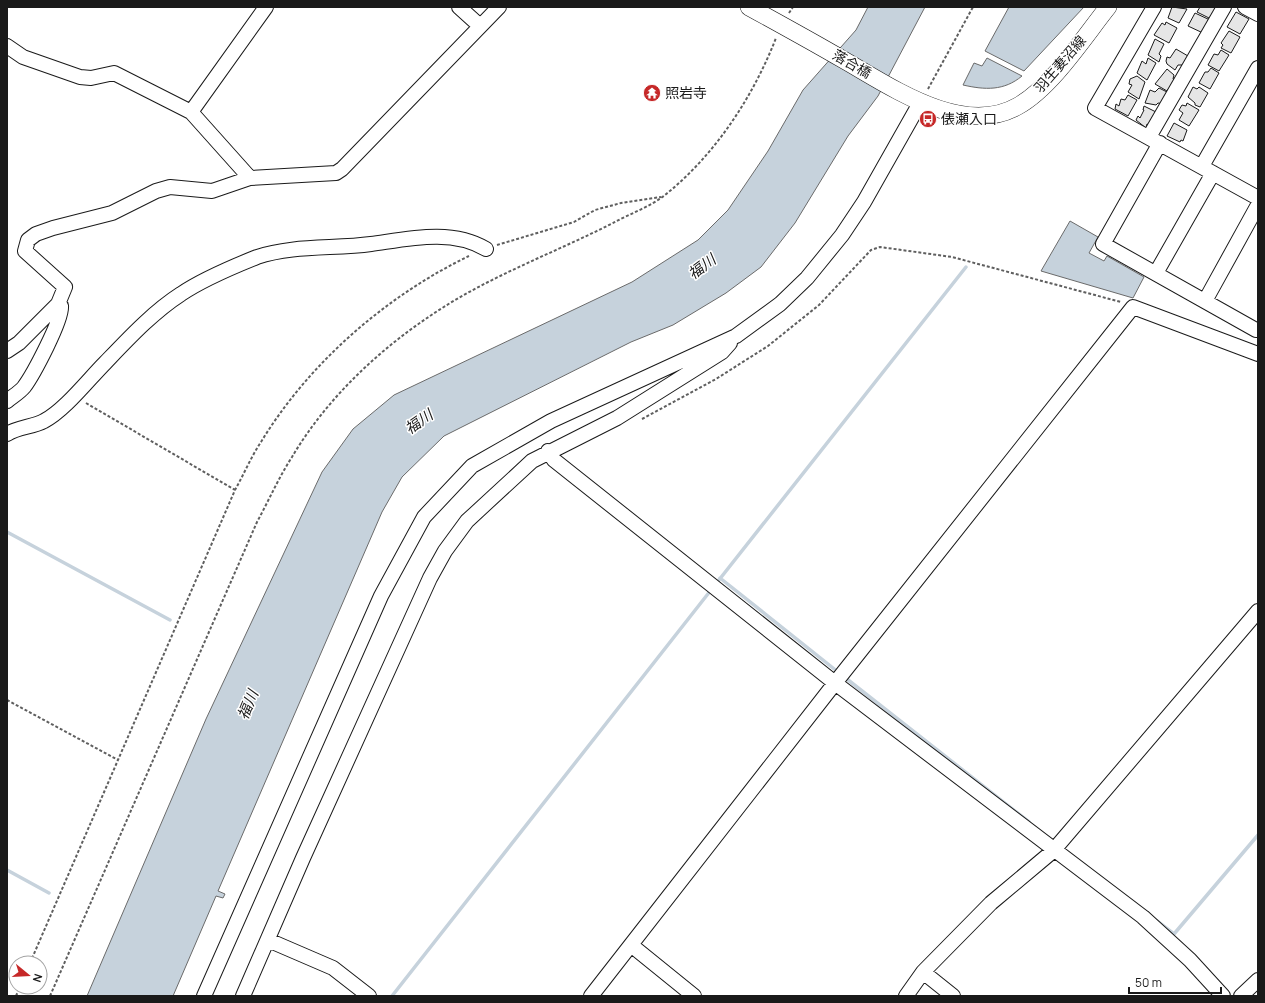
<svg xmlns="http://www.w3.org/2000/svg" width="1265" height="1003" font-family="Manrope,'Noto Sans JP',sans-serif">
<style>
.water{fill:#c6d2dc;stroke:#6a6a6a}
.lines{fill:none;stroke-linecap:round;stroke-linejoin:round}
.stream{stroke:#c6d2dc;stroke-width:3.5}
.building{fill:#e6e6e6;stroke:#1a1a1a}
.minor-casing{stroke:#1a1a1a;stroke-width:16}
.major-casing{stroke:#1a1a1a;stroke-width:18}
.path{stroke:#5f5f5f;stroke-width:2;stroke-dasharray:3 2;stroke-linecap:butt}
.minor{stroke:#fff;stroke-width:14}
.major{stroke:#fff;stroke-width:17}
.labels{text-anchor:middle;stroke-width:3;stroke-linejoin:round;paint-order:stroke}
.street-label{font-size:14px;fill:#1a1a1a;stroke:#fff}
.poi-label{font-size:14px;fill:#1a1a1a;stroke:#fff;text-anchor:start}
.water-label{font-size:15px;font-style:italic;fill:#1a1a1a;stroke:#fff}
</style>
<rect width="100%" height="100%" fill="#fff"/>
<path class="water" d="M868,7h57l-47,89 -30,40 -53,87 -34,44 -35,26 -53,32 -42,17 -187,94 -42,41 -20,35 -164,379 7,3 -2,4 -7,-2 -43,100h-86l119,-277 116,-247 31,-43 41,-34 238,-113 66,-42 30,-30 40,-59 35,-61 53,-60z
M1009,7h75l-60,64 -39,-20z
M987,58l35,18c-18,15 -37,14 -59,9l11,-22 8,3z
M1070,221l28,16 -9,16 15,8 3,-5 37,21 -11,21 -92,-27z"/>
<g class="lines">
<path class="stream" d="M7,532l163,88
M720,578l118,94
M715,585l251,-318
M843,676l186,146
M7,870l42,23
M1157,921l17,13 84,-99
M392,996l319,-406"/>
</g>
<path class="building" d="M1172,7l15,2 -8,14 -11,-5z
M1200,7h16l-5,12 -14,-7z
M1236,12l13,7 -9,15 -13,-7z
M1195,13l15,7 -7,13 -15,-7z
M1166,22l11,6 -8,15 -15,-8 8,-12 3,2z
M1229,31l11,6 -9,16 -10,-5 2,-3 -2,-2z
M1155,39l9,5 -5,10 2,2 -2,6 -11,-7z
M1176,49l12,7 -4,9h-6l-3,5 -8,-6 -1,-3 1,-4 3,1z
M1221,50l8,5 -10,16 -11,-6 6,-11 4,1z
M1148,58l8,5 -9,17 -10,-7 5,-12 4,3z
M1211,68l8,5 -9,16 -11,-6 6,-11h3z
M1167,69l7,6 -1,4 5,2 -5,9 -4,-2 -2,3 -12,-7z
M1137,76l8,6 -6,17 -11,-7 4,-7 -3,-1 1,-5z
M1193,87l4,2 2,-2 9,6 -8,14 -5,-2v-2l-7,-6z
M1159,88l10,5 -4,11 -7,-1 -2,2 -11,-2 5,-13 5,2z
M1128,95l9,5 -9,16 -13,-7 1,-5 3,2 2,-7 4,1z
M1187,103l12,7 -10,16 -10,-6 4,-7 -4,-3 3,-5 4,1z
M1144,106l14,7 -7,13 -4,-2 -1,4 -10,-8 2,-4 2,2 4,-8h-1z
M1174,123l13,7 -4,11 -2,-1 -1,2 -13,-6z"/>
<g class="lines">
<defs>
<path id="minor" d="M459,7l21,19
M1154,7l-59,101 163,90
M1245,7l13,7
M7,46l16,11 57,20 11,1 23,-5 77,39 75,-105
M191,112l59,66
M1149,137l75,-130
M1160,143l-57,101 153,86
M1202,166l56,-98
M1156,273l57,-100
M1205,301l53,-96
M7,351l12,-8 39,-39 7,-17 -40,-36 3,-11 8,-6 17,-6 59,-15 44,-22 14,-4 42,4 38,-13 86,-5 6,-4 157,-162
M7,401c6,-5 12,-8 17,-14 9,-12 39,-68 37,-81l-3,-2
M7,434c11,-7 26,-7 37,-13 20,-10 45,-42 61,-58 23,-24 48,-51 76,-69 22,-15 51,-27 76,-37 35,-12 77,-8 114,-13 36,-5 81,-16 115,5
M548,451l6,9 281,223 308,234 47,43 33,36
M268,940l65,28 36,28
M631,945l63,51
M923,972l30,24
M204,996l177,-400 43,-79 48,-51 79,-45 185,-85 44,-32 27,-26 35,-43 22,-33 56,-99
M243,996l60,-138 127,-280 15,-27 22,-30 65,-60 85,-43 105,-66 8,-9
M591,996l244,-313 298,-376 125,47
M906,996l17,-24 68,-69 62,-52 205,-240
M1241,996l17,-16"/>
<path id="major" d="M749,7c31,17 62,34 93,52 48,27 120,79 176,47 34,-19 66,-69 90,-99"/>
</defs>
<use href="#minor" class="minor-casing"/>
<use href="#major" class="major-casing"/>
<path class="path" d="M789,13l4,-6
M928,89l45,-82
M497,245l77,-23 21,-12 26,-7 40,-6
M86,403l149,87
M642,419l74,-40 52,-33 51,-41 52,-55 9,-3 72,10 169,45
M7,700l111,60
M30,963l205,-473c9,-16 16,-33 26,-48 48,-79 125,-146 208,-186
M16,996l4,-9
M50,996l207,-474c12,-22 22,-45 35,-65 33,-56 84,-105 138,-141 57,-39 122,-62 183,-93 16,-9 37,-16 52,-28 50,-40 88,-98 111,-157"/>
<use href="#minor" class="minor"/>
<use href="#major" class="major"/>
</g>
<defs>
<symbol id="temple-disc" viewBox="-11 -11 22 22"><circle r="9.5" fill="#c62828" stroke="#fff"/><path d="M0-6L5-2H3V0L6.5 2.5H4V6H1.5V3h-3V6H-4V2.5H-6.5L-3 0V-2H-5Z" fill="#fff"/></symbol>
<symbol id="bus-disc" viewBox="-11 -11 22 22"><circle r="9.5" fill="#c62828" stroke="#fff"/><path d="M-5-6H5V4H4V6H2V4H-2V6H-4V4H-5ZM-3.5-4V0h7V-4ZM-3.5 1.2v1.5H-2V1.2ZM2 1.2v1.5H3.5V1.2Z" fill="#fff"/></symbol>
</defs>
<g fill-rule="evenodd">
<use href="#temple-disc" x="642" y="83" width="20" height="20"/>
<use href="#bus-disc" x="918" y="109" width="20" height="20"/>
</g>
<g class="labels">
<g class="street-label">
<text transform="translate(852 64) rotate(30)" y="5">落合橋</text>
<text transform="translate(1060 64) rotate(-49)" y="5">羽生妻沼線</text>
</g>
<g class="poi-label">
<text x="665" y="98">照岩寺</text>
<text x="941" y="124">俵瀬入口</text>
</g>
<g class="water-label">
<text transform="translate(702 267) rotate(-37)" y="5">福川</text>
<text transform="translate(419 422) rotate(-35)" y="5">福川</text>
<text transform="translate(248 705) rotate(-68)" y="5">福川</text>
</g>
</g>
<rect width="1265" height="1003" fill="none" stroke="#1a1a1a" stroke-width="16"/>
<g transform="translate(28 975) rotate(108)"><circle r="19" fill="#ffffff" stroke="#a3a3a3"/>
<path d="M0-3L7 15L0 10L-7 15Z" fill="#c62828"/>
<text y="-6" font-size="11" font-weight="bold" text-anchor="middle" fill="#1a1a1a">N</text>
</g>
<path d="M1129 987v6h92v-6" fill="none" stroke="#1a1a1a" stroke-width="2"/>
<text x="1135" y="987" font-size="12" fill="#1a1a1a" stroke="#ffffff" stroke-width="3" paint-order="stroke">50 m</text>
</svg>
